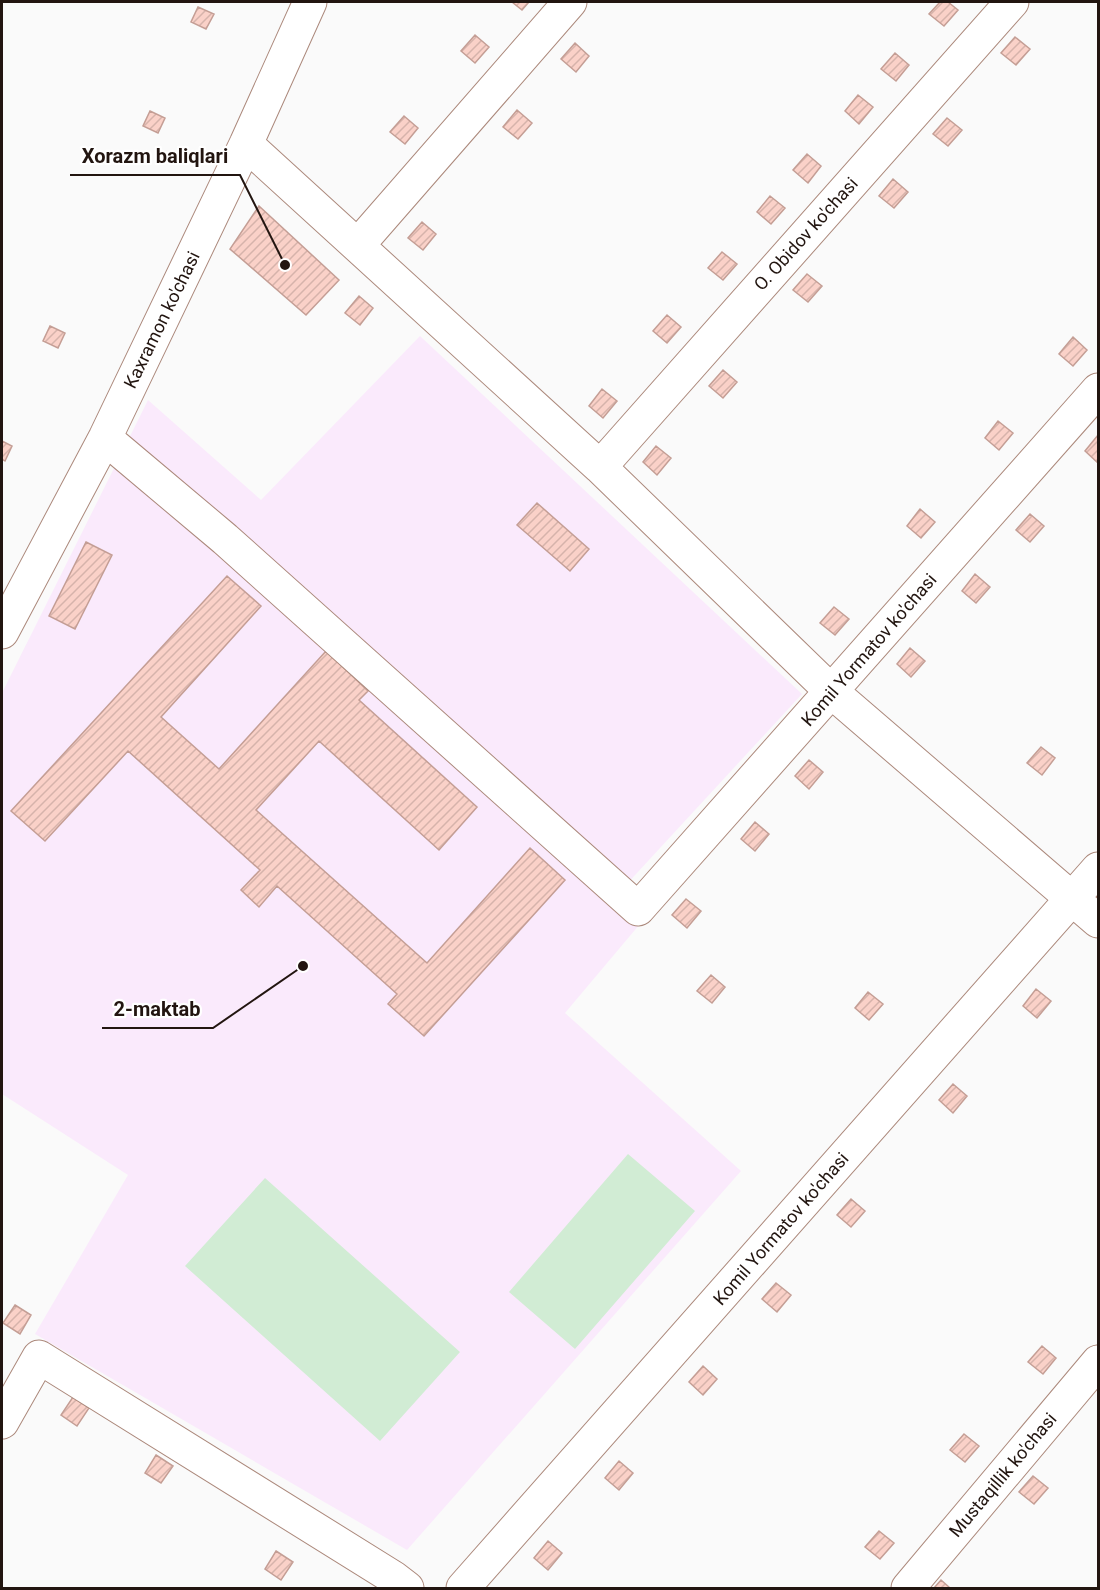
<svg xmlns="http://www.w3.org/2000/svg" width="1100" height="1590" font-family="Roboto,sans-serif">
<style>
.education{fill:#faeafc}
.pitch{fill:#d1ecd4}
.building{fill:url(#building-hatch);stroke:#c49e95;stroke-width:1.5}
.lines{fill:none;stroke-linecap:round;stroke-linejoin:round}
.minor-casing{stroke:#ac897c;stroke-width:35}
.minor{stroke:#fff;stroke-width:33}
.labels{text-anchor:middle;stroke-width:4.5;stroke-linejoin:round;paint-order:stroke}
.street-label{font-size:18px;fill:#221510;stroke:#fff}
.leader{fill:none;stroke:#221510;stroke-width:2}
.callout-dot{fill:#221510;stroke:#fff;stroke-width:2}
.callout-label{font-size:20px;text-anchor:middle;font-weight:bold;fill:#221510;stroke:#fff;stroke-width:4.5;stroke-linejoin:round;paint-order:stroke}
</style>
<defs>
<pattern id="building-hatch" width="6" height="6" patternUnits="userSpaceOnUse" patternTransform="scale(1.5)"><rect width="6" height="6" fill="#fad1c8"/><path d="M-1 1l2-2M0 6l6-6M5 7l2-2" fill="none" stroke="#d6b3ab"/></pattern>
</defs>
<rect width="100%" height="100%" fill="#fafafa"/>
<path class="education" d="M420,336l382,358 -189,205 32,19 -80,95 176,158 -334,379 -372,-216 93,-159 -126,-81v-401l146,-293 113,100z"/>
<path class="pitch" d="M628,1154l67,57 -120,138 -66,-57z
M265,1178l195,174 -80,89 -195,-175z"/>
<path class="building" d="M512,2h17l-7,8z
M940,2h8l10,8 -14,16 -15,-12z
M198,7l16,7 -8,15 -15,-7z
M475,35l14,12 -14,16 -14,-12z
M1015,37l15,12 -14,16 -15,-12z
M575,43l14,13 -13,16 -15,-13z
M895,53l14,12 -13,16 -15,-12z
M858,95l15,12 -14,17 -14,-13z
M517,110l15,13 -14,16 -15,-12z
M150,111l15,7 -7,15 -15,-7z
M404,116l14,12 -13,16 -15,-12z
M947,118l15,12 -14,16 -15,-12z
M807,154l14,12 -13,17 -15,-13z
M893,179l15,13 -14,16 -15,-12z
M770,196l15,12 -14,16 -14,-12z
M259,206l80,74 -33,35 -76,-66z
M422,222l14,12 -13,16 -15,-12z
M722,252l15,12 -14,16 -15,-12z
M807,274l15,12 -14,16 -15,-12z
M359,296l14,12 -13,17 -15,-12z
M667,315l14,12 -14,16 -14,-12z
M50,326l15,7 -7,15 -15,-7z
M1073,337l14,13 -14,16 -14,-12z
M723,370l14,12 -14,16 -14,-12z
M602,389l15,12 -14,17 -14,-12z
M998,421l15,12 -14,17 -14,-12z
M1098,435v28l-13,-12z
M2,441l10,5 -7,15 -3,-2z
M656,446l15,12 -14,17 -14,-13z
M537,503l52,46 -19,22 -53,-46z
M920,509l15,13 -14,16 -14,-12z
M1030,514l14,12 -14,16 -14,-12z
M86,542l26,13 -37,74 -26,-13z
M975,574l15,13 -14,16 -14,-12z
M227,576l34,30 -100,111 58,52 107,-118 42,40 -9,9 118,107 -38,43 -120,-109 -63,69 171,153 103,-115 35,32 -141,156 -36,-32 9,-10 -120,-108 -18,21 -18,-17 19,-20 -132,-119 -83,90 -34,-30z
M834,607l15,12 -14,16 -15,-12z
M910,648l15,13 -14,16 -14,-13z
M1041,747l14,11 -13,17 -15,-12z
M809,760l14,12 -14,17 -14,-13z
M755,822l14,12 -14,17 -14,-12z
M686,899l15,12 -14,17 -15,-13z
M711,975l14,12 -13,16 -15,-12z
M1036,989l15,12 -14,17 -14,-12z
M868,992l15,12 -14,16 -14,-12z
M953,1084l14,12 -14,17 -14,-13z
M851,1199l14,12 -14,16 -14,-12z
M776,1283l15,12 -14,17 -15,-13z
M15,1305l16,10 -11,19 -17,-11z
M1042,1346l14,12 -13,16 -15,-12z
M703,1366l14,13 -14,16 -14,-13z
M73,1397l16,11 -12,18 -16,-11z
M964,1434l15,12 -14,16 -15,-12z
M156,1455l17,11 -12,17 -16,-10z
M619,1461l14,12 -14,17 -14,-12z
M1033,1476l15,12 -14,16 -15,-12z
M879,1531l15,12 -14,16 -15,-12z
M548,1541l14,12 -14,17 -14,-12z
M276,1551l17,11 -12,18 -16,-11z
M941,1580l9,8h-16z"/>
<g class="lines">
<defs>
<path id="minor" d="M246,144l354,323 232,225 266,229
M358,245l212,-243
M105,438l120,101 413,370 460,-519
M600,467l412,-465
M2,632l103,-194 141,-294 64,-142
M2,1422l37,-65 355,221 13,10
M463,1588l635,-719
M908,1588l190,-226"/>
</defs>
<use href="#minor" class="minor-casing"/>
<use href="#minor" class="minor"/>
</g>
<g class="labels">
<g class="street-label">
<text transform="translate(806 234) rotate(-48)" y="6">O. Obidov ko'chasi</text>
<text transform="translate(162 320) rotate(-64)" y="6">Kaxramon ko'chasi</text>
<text transform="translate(869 650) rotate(-49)" y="6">Komil Yormatov ko'chasi</text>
<text transform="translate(781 1229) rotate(-49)" y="6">Komil Yormatov ko'chasi</text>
<text transform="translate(1003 1475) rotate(-50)" y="6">Mustaqillik ko'chasi</text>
</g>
</g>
<path class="leader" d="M285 265L240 175H70M303 966L213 1028H102"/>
<g class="callout-dot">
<circle cx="285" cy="265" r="6"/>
<circle cx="303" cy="966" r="6"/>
</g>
<g class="callout-label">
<text x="155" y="163">Xorazm baliqlari</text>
<text x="157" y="1016">2-maktab</text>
</g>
<rect width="1100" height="1590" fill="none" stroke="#221510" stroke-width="6"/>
</svg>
